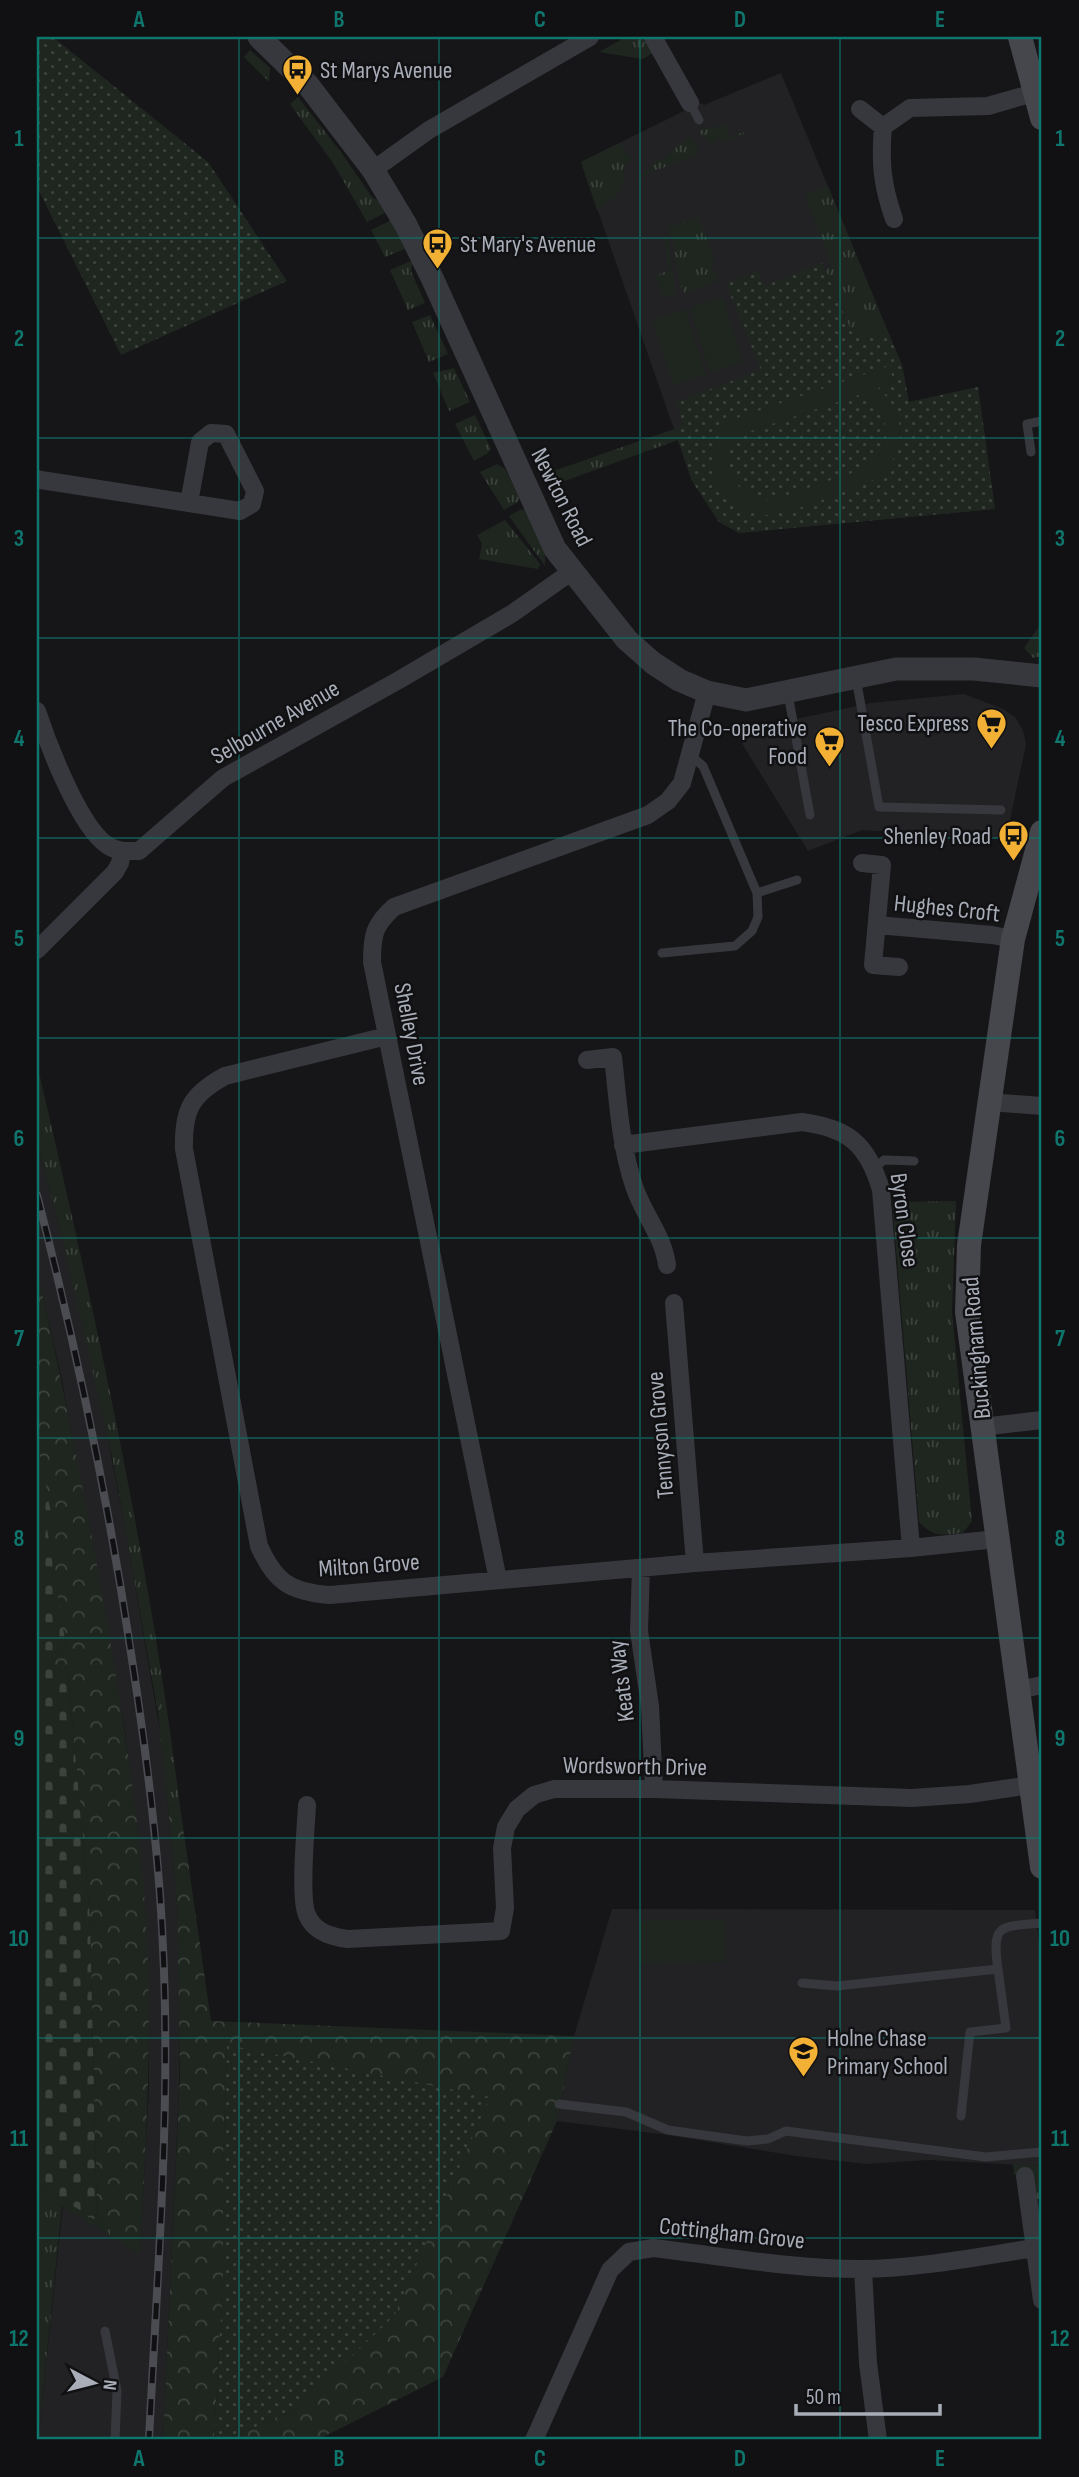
<svg xmlns="http://www.w3.org/2000/svg" width="1079" height="2477" font-family="'Sofia Sans Condensed',sans-serif">
<style>
.built{fill:#222225}
.grass{fill:url(#grass-tufts)}
.forest{fill:url(#forest-crowns)}
.cemetery{fill:url(#cemetery-stones)}
.park{fill:url(#park-dots)}
.pitch{fill:#1e261f;fill-rule:evenodd}
.lines{fill:none;stroke-linecap:round;stroke-linejoin:round}
.service{stroke:#37383d;stroke-width:9}
.minor{stroke:#37383d;stroke-width:18}
.tertiary{stroke:#37383d;stroke-width:23}
.secondary{stroke:#45474d;stroke-width:24}
.rail-casing{stroke:#4a4c52;stroke-width:8}
.rail{stroke:#111113;stroke-width:5;stroke-dasharray:16;stroke-linecap:butt}
.grid{fill:none;stroke:#0f766e;stroke-width:2;stroke-opacity:0.55}
.labels{text-anchor:middle;stroke-width:5;stroke-linejoin:round;paint-order:stroke}
.poi-label{font-size:24px;fill:#a8adb8;stroke:#111113;text-anchor:start}
.street-label{font-size:24px;fill:#a8adb8;stroke:#111113}
.neatline{fill:none;stroke:#0f766e;stroke-width:2.5}
.grid-label{font-size:23px;text-anchor:middle;font-weight:bold;fill:#0f766e}
</style>
<defs>
<pattern id="grass-tufts" width="24" height="20" patternUnits="userSpaceOnUse" patternTransform="scale(1.75)"><rect width="24" height="20" fill="#1e261f"/><path d="M3 7l-1-3M5 7V3M7 7l1-3M15 17l-1-3M17 17v-4M19 17l1-3" fill="none" stroke="#3c433d"/></pattern>
<pattern id="forest-crowns" width="20" height="18" patternUnits="userSpaceOnUse" patternTransform="scale(1.75)"><rect width="20" height="18" fill="#1e261f"/><path d="M2 6a3 3 0 1 1 6 0M12 15a3 3 0 1 1 6 0" fill="none" stroke="#3c433d"/></pattern>
<pattern id="cemetery-stones" width="16" height="16" patternUnits="userSpaceOnUse" patternTransform="scale(1.75)"><rect width="16" height="16" fill="#1e261f"/><path d="M2 7V4a2 2 0 0 1 4 0v3zM10 15v-3a2 2 0 0 1 4 0v3z" fill="#3c433d"/></pattern>
<pattern id="park-dots" width="8" height="8" patternUnits="userSpaceOnUse" patternTransform="scale(1.75)"><rect width="8" height="8" fill="#1e261f"/><path d="M2 2h.1M6 6h.1" fill="none" stroke="#3c433d" stroke-width="1.8" stroke-linecap="round"/></pattern>
</defs>
<rect width="100%" height="100%" fill="#161618"/>
<path class="built" d="M781,73l121,292 7,37 69,-15 17,122 -256,24 -20,-11 -27,-41 -111,-319 119,-59 4,2z
M964,694l39,15 12,8 8,13 3,14 -20,95 -144,-9 -54,21 -73,-119 136,-29z
M37,1143l25,94 36,151 28,145 36,210 15,160 3,77 -1,110 -16,350h-125l25,-235 77,49 9,-166v-85l-13,-185 -11,-87 -63,-351 -25,-111z
M612,1909l423,1 7,60v196l-114,-6 -62,4 -70,-8 -128,-21 -111,-14 17,-85z"/>
<path class="grass" d="M626,37h18l9,16 -10,6 -44,-7z
M250,50l20,18 -1,14 -25,-25z
M298,97l45,58 29,42 10,6 5,9 -20,10 -34,-59 -43,-59z
M725,125l6,12 12,-5 1,2 -21,8 -2,-5 -10,8 -13,-14z
M691,136l9,17 -63,25 8,-6z
M619,143l14,16 -9,6c1,27 -5,30 -27,45l-16,-48z
M828,186l61,149h-36l-27,-65 6,-4 -27,-72z
M698,217l17,43 -5,2 8,19 -34,12c-10,-20 -6,-44 -16,-65z
M392,220l15,28 -22,9 -14,-27z
M668,238l7,53 -1,4 -9,3 -3,-3 -7,-19 14,-6 -5,-31z
M413,260l-2,11 14,32 -17,7 -18,-40z
M430,315l18,39 -19,8 -17,-40z
M454,368l16,34 -21,9 -16,-38z
M475,415l16,34 -3,4 -14,8 -19,-37z
M674,429l4,11 -130,47 -6,-12z
M497,464l8,5 15,28 -2,5 -14,8 -24,-38z
M522,509l5,2 18,43v12l-36,-50z
M505,520l35,44 -2,5 -59,-10 3,-15 -5,-9z
M1042,622v34l-9,2 -9,-10z
M37,1064c57,245 112,492 143,742l-12,1 -10,-94 -45,-252 -51,-224 -25,-94z
M956,1201l-4,111 20,209 -9,12c-20,2 -29,5 -44,-11l-27,-320z
M1013,2164l29,2v58l-3,-25h-4l-4,-25 -17,1z
M37,2183l73,46v7l-48,-30 -24,234z"/>
<path class="forest" d="M37,1269c27,119 50,238 71,358 16,98 32,196 38,294 7,112 0,222 -6,334l-30,-19v-7l-13,-8 -7,-304 -22,-242 -17,-11 2,-10 13,-8 -20,-118 6,-5 -15,-81z
M180,1806l31,215 363,15 -17,85 -114,256 -126,63h-93l71,-30 -68,-365 -4,123v110l-9,162h-51l17,-365 -3,-172 -9,-96z"/>
<path class="cemetery" d="M37,1442l16,81 -6,6 19,117 -13,8 -2,10 17,11 22,242 7,304 -60,-38z"/>
<path class="park" d="M37,37h16l155,125 79,119 -166,74 -84,-168z
M822,263l31,72h36l13,30 7,37 69,-15 17,122 -256,24 -20,-11 -27,-41 -18,-52 9,-4 -7,-23 85,-32 -35,-86 32,-13 6,15z
M227,2045l263,52 -96,219 -99,94 -71,30h-10l9,-162v-110z"/>
<path class="pitch" d="M723,297l20,65 -33,11 -20,-65z
M685,309l21,66 -33,10 -21,-65z
M889,366l5,16 -16,6c33,29 29,73 -10,95 -24,8 -80,32 -103,32 -24,-1 -46,-18 -51,-41 -5,-22 3,-39 17,-54zM859,395c34,14 37,55 5,74l-92,31 -18,-2 -15,-11 -9,-15 -1,-19 7,-17z
M724,1919l1,43 -85,2 -1,-43z"/>
<g class="lines">
<path class="service" d="M690,103l9,17
M1031,452l-4,-28 15,-3
M856,678l23,129 122,3
M788,694l22,121
M757,893l40,-13
M662,953l73,-7 17,-15 6,-14 -1,-24 -54,-127 -12,-10
M874,1168l10,-8 30,1
M802,1983l35,3 161,-17c-7,-47 3,-42 44,-46
M559,2104l67,8 42,18 79,11 21,-2 18,-8 200,26 56,-5
M961,2116l9,-84 36,-4 -8,-59
M105,2331l12,60 -2,49"/>
<path class="minor" d="M653,37l37,66
M860,109l23,18
M373,170l56,-40 161,-93
M894,219c-12,-34 -14,-57 -11,-92l27,-19 78,-2 49,-14
M37,479l4,1 199,31 12,-7 3,-13 -29,-57 -15,-1 -11,9 -11,61
M37,711c11,33 42,115 70,134 10,7 20,6 32,6l84,-73 176,-98 114,-67 58,-41
M862,863l20,2 -9,100 26,2
M877,925l115,10 21,4
M37,950l78,-78 5,-9 2,-11
M387,1036l-162,40c-35,19 -42,35 -41,73l75,397c16,36 31,46 71,49l365,-32 216,-15 86,-9
M587,1060l26,-3c5,43 7,87 21,129 9,28 29,49 33,79
M989,1102l53,4
M623,1145l179,-23c47,6 66,23 79,68l30,358
M674,1303l21,260
M982,1427l60,-7
M641,1568l-2,63 11,75 4,83
M498,1580l-126,-618c0,-27 2,-37 22,-55l254,-92 20,-14 14,-18 25,-91
M1018,1690l24,-5
M307,1805c-1,23 -8,92 0,110 7,17 24,22 41,24l153,-8 4,-23 -3,-60 4,-21 11,-18 17,-14 20,-6h100l258,9 58,-4 60,-9
M1025,2176l17,124
M863,2269l5,94 10,77
M534,2440l76,-170 19,-18 24,-4c69,8 139,21 208,21 57,0 125,-14 181,-22"/>
<path class="tertiary" d="M259,37l49,48 65,85 33,55 27,55 122,269 72,91 26,23 26,17 28,12 39,8 150,-31h78l68,7"/>
<path class="secondary" d="M1020,37l22,81
M1042,832l-29,107 -44,306 -2,67 75,555"/>
<defs>
<path id="rail" d="M37,1195c39,151 71,304 94,458 15,97 28,196 32,295 8,164 -6,329 -14,492"/>
</defs>
<use href="#rail" class="rail-casing"/>
<use href="#rail" class="rail"/>
</g>
<path class="grid" d="M239,37v2403M439,37v2403M640,37v2403M840,37v2403M37,238h1005M37,438h1005M37,638h1005M37,838h1005M37,1038h1005M37,1238h1005M37,1438h1005M37,1638h1005M37,1838h1005M37,2038h1005M37,2238h1005"/>
<defs>
<symbol id="bus-pin" viewBox="-11 -11 22 30"><path d="M0 17L-7.5 6A9.5 9.5 0 1 1 7.5 6Z" fill="#f2b134" stroke="#111113"/><path d="M-5-6H5V4H4V6H2V4H-2V6H-4V4H-5ZM-3.5-4V0h7V-4ZM-3.5 1.2v1.5H-2V1.2ZM2 1.2v1.5H3.5V1.2Z" fill="#111"/></symbol>
<symbol id="supermarket-pin" viewBox="-11 -11 22 30"><path d="M0 17L-7.5 6A9.5 9.5 0 1 1 7.5 6Z" fill="#f2b134" stroke="#111113"/><path d="M-6-5.5h2.5l.6 2H6L4.5 2H-2.5L-4.4-4H-6ZM-1.5 3.2a1.3 1.3 0 1 0 .1 0ZM3 3.2a1.3 1.3 0 1 0 .1 0Z" fill="#111"/></symbol>
<symbol id="school-pin" viewBox="-11 -11 22 30"><path d="M0 17L-7.5 6A9.5 9.5 0 1 1 7.5 6Z" fill="#f2b134" stroke="#111113"/><path d="M0-5L7-2L0 1L-7-2ZM-4 1L0 2.5L4 1V4Q0 6-4 4Z" fill="#111"/></symbol>
</defs>
<g fill-rule="evenodd">
<use href="#bus-pin" x="280" y="52" width="35" height="47"/>
<use href="#bus-pin" x="420" y="226" width="35" height="47"/>
<use href="#supermarket-pin" x="974" y="706" width="35" height="47"/>
<use href="#supermarket-pin" x="812" y="724" width="35" height="47"/>
<use href="#bus-pin" x="996" y="818" width="35" height="47"/>
<use href="#school-pin" x="786" y="2034" width="35" height="47"/>
</g>
<g class="labels">
<g class="poi-label">
<text x="320" y="78">St Marys Avenue</text>
<text x="460" y="252">St Mary's Avenue</text>
<text x="969" y="731" text-anchor="end">Tesco Express</text>
<text x="807" y="736" text-anchor="end">The Co-operative<tspan x="807" dy="28">Food</tspan></text>
<text x="991" y="844" text-anchor="end">Shenley Road</text>
<text x="827" y="2046">Holne Chase<tspan x="827" dy="28">Primary School</tspan></text>
</g>
<g class="street-label">
<text transform="translate(562 497) rotate(63)" y="8">Newton Road</text>
<text transform="translate(275 722) rotate(-30)" y="8">Selbourne Avenue</text>
<text transform="translate(947 908) rotate(6)" y="8">Hughes Croft</text>
<text transform="translate(412 1034) rotate(79)" y="8">Shelley Drive</text>
<text transform="translate(905 1220) rotate(82)" y="8">Byron Close</text>
<text transform="translate(976 1348) rotate(-95)" y="8">Buckingham Road</text>
<text transform="translate(660 1435) rotate(-95)" y="8">Tennyson Grove</text>
<text transform="translate(369 1565) rotate(-4)" y="8">Milton Grove</text>
<text transform="translate(621 1681) rotate(-97)" y="8">Keats Way</text>
<text transform="translate(635 1766) rotate(1)" y="8">Wordsworth Drive</text>
<text transform="translate(732 2233) rotate(6)" y="8">Cottingham Grove</text>
</g>
</g>
<rect width="1079" height="2477" fill="none" stroke="#111113" stroke-width="77"/>
<g transform="translate(94 2383) rotate(97)" stroke="#111113" stroke-width="5" paint-order="stroke">
<path d="M0-5L12 26L0 18L-12 26Z" fill="#a8adb8"/>
<text y="-10" font-size="19" font-weight="bold" text-anchor="middle" fill="#a8adb8">N</text>
</g>
<path d="M796 2404v10h144v-10" fill="none" stroke="#a8adb8" stroke-width="3.5"/>
<text x="806" y="2404" font-size="21" fill="#a8adb8" stroke="#111113" stroke-width="5" paint-order="stroke">50 m</text>
<rect x="38" y="38" width="1002" height="2400" class="neatline"/>
<g class="grid-label">
<text x="139" y="27">A</text>
<text x="339" y="27">B</text>
<text x="540" y="27">C</text>
<text x="740" y="27">D</text>
<text x="940" y="27">E</text>
<text x="19" y="146">1</text>
<text x="1060" y="146">1</text>
<text x="19" y="346">2</text>
<text x="1060" y="346">2</text>
<text x="19" y="546">3</text>
<text x="1060" y="546">3</text>
<text x="19" y="746">4</text>
<text x="1060" y="746">4</text>
<text x="19" y="946">5</text>
<text x="1060" y="946">5</text>
<text x="19" y="1146">6</text>
<text x="1060" y="1146">6</text>
<text x="19" y="1346">7</text>
<text x="1060" y="1346">7</text>
<text x="19" y="1546">8</text>
<text x="1060" y="1546">8</text>
<text x="19" y="1746">9</text>
<text x="1060" y="1746">9</text>
<text x="19" y="1946">10</text>
<text x="1060" y="1946">10</text>
<text x="19" y="2146">11</text>
<text x="1060" y="2146">11</text>
<text x="19" y="2346">12</text>
<text x="1060" y="2346">12</text>
<text x="139" y="2466">A</text>
<text x="339" y="2466">B</text>
<text x="540" y="2466">C</text>
<text x="740" y="2466">D</text>
<text x="940" y="2466">E</text>
</g>
</svg>
